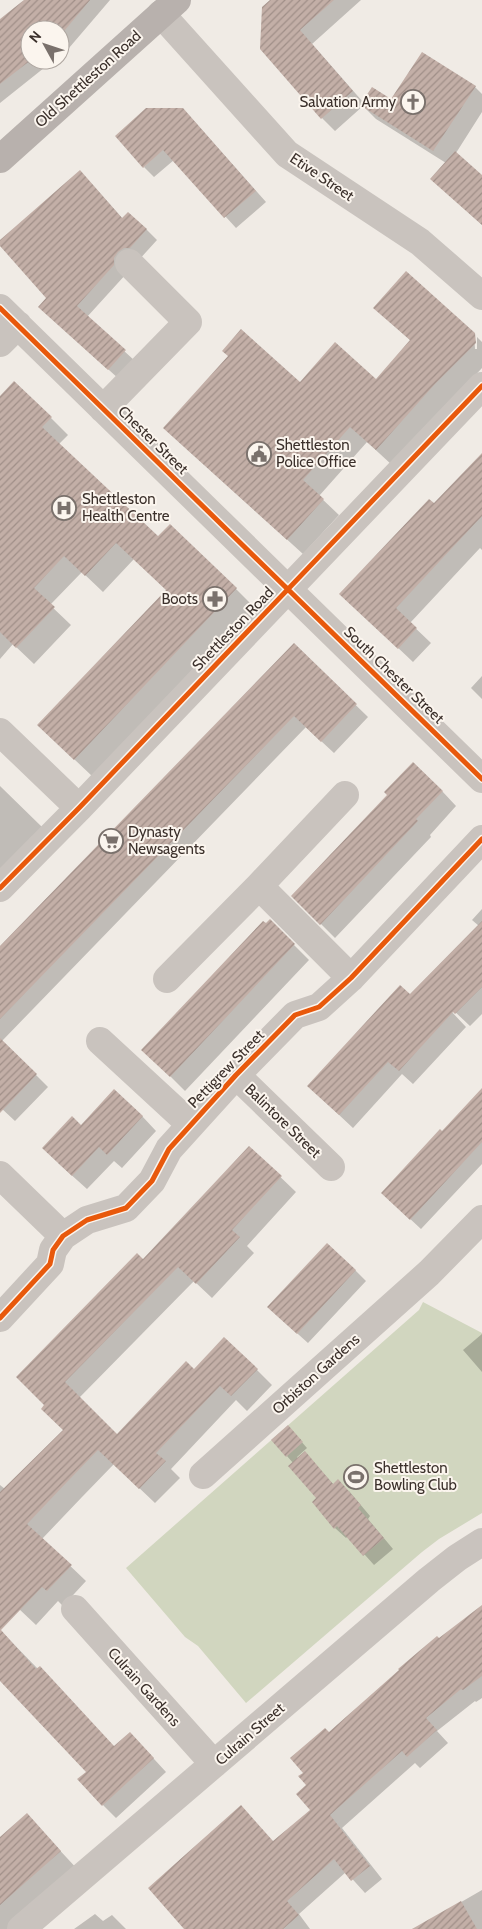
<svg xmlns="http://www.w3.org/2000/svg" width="482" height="1929" font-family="Cabin,sans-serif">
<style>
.garden{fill:#d1d6bf}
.shadow{fill:#0003}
.building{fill:url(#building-hatch)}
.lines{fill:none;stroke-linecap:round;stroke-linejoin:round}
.minor{stroke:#c9c3be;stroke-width:28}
.major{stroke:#b8b1ad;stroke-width:28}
.cycleway-casing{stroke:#fbf5ee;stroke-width:8}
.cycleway{stroke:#e8590c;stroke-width:5}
.labels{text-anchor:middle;stroke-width:4;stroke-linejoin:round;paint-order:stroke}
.street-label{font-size:15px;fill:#3b302b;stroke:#fbf5ee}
.poi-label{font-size:15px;fill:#3b302b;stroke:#fbf5ee;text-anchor:start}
</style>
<defs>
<pattern id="building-hatch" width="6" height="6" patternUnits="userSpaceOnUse" patternTransform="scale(1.25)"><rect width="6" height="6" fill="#c3afa7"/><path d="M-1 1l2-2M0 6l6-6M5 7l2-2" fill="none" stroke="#a08f88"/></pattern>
</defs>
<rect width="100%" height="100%" fill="#f0ebe5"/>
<path class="garden" d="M423,1302l59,31v180l-43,26 -17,13 -176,151 -48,-57 -13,-9 -59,-69 293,-258z"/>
<path class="shadow" d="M26,0h84l-41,48 -9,7v-25h-30v30h24l-54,43v-82z
M272,0h89l-49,44 51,58 29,-1 83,-14 7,7v18l-26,41 26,23v49l-50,-46 14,-16 -70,-44 -13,-13 -28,25 -13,-13 -61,-69z
M193,120l73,82 -30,26 -62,-68 -20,17 -10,-10z
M90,182l33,37 23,10 11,11 -70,77 48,44 -16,18 -69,-62 -2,-19 -48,-54v-2z
M391,323l83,11 1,15h2v-12l5,5v26l-90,97 -25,-23 -48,54 20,19 -36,39 -139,-126 136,-44 76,-4 35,-39z
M0,397l51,21 17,17 -9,9 99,94 78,51 17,17 -161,170 -36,-34 111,-152 -33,-31 -31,33 -21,-20 -32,33 21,20 -37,39 -21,-20 -13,15z
M482,455v95l-2,-2 -70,75 21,20 -18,19 -57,-54 78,-103z
M294,645l74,72 -34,36 -28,-26 -304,314 46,46 -33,34 -15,-14v-158z
M482,676v23l-11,-11z
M0,786l42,41 -42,43z
M442,791l14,15 -26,29 1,2 -96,101 -42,-42z
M482,909v105l-12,12 -18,-17 -2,1 16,17 -53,57 -11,-10 -49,54 -31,-29 157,-173 -7,-6z
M270,921l39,39 -124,131 -27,-27z
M482,1090v74l-61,65 -28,-26z
M142,1116l14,15 -34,37 -8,-7 -27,28 -29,-26 23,-36z
M249,1147l47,45 -49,54 7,7 -42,45 -18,-17 -115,117 38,38 77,-65 63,-1 15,15 -25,26 -11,-11 -65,69 9,9 -25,25 -41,-39 -32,33 -40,42 44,42 -23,25 -5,-5 -22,24 -36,-34v-106l5,4 59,-59 -21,-21 100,-148z
M355,1270l11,11 -58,62 -28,-25z
M482,1334v38l-19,-22z
M293,1432l14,16 -10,9 1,2 7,-6 29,32 15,6 21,25 -2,3 25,30 -19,16 -26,-29 -2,2 -11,-10 -22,-26 5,-3 -25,-36 -6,-7z
M482,1607v91l-6,4 -1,-1 -38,30 11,12 -28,25 -5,-5 -73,65 40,51 -17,14 -19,-21 -47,42 11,15h-124l88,-87 38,-32 -8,-37 25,-39 110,-94z
M0,1630l114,117h29l23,25 -50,46 -13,-13 -16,-33 -87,-92z
M27,1815l53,57 -65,57h-15v-90z
M482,1890v39h-63l-1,-2z
M95,1914l8,7 9,-6 14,14h-52z"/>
<path class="building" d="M24,0h66l-30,36v-6h-30l1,30 -31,24v-65z
M270,0h64l-34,30 53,61 -32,28 -61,-70 2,-42z
M422,52l54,34 -43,65 -73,-46 12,-18 19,12z
M146,108h37l73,83 -32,27 -61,-68 -20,18 -28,-32z
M455,151l27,24v50l-52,-46z
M80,170l42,48 6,-6 19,17 -17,19h-6l-6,4 -4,6v7l-37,41 49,44 -18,20 -70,-63 8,-9 -46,-52v-6z
M406,271l69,62 1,10 -41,41 -59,66 -26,-23 -47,53 21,19 -37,41 -124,-112 65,-72 -6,-5 19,-22 59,53 35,-40 41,37 34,-39 -37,-32z
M14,381l38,36 -10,10 116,109 12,-12 67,64 -163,172 -37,-35 129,-135 -50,-47 -31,33 -21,-20 -30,32 21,19 -39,41 -16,-16v-236z
M482,453v63l-86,92 21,20 -19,21 -59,-55 90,-95 5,4z
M294,643l63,61 -36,38 -27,-26 -294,303v-73z
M413,762l30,29 -27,28 2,2 -98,104 -29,-29 96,-101 -3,-3z
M270,919l25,25 -125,133 -29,-27 122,-129 3,2z
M482,921v66l-27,27 -2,-2 -54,59 -11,-9 -49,53 -32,-29 93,-101 10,9z
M0,1038l37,36 -37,39z
M482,1088v54l-72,78 -29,-27 59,-64 2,2z
M114,1089l29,27 -36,39 -8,-8 -27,29 -30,-28 30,-32 9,9z
M249,1146l33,30 -50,54 8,7 -44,47 -18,-17 -113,115 52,52 69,-73 8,8 30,-32 34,32 -27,27 -11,-10 -64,67 10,8 -27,28 -41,-39 -31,32 -40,42 45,41 -25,26 -5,-4 -41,43 35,39 4,-3 74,80 16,-14 24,26 -52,48 -25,-27 9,-7 -86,-91v-189l63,-62 -22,-21 3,-4 -28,-28 121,-124 6,6z
M327,1243l29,27 -59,64 -30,-27z
M288,1425l15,17 -17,15 -15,-17z
M305,1451l28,33 5,-5 23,26 -3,3 26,30 -21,18 -26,-30 -3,3 -22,-27 4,-4 -28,-32z
M482,1605v71l-19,14 -2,-1 -35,29 11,12 -30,27 -5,-6 -72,64 40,51 -19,15 -17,-22 -47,42 12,14 -16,14h-99l-36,-41 93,-83 32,36 37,-31 -14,-16 10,-9 -8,-9 5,-3 -13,-15 35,-30 4,4 70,-62 -1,-1 39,-33 2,2z
M27,1813l34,38 -61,54v-68z
M461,1901l16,28h-65z"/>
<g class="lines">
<path class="minor" d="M161,14l126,140 133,88 62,54
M0,308l482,471
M0,343l18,-18
M103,409l85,-87 -59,-59
M0,732l79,76
M345,795l-86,91 92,92
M0,888l79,-80 403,-422
M167,979l92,-93
M100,1041l90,83
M236,1075l95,92
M0,1175l63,61
M0,1318l50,-54 3,-14 10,-14 24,-16 39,-12 26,-27 17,-32 67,-74 59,-60 24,-8 32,-29 131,-139
M203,1475l226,-202 53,-54
M75,1609l139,155
M21,1929l408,-349 28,-22 25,-16"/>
<path class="major" d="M0,159l177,-159"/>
<defs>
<path id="cycleway" d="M0,308l482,471
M0,888l79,-80 403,-422
M0,1318l50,-54 3,-14 10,-14 24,-16 39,-12 26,-27 17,-32 67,-74 59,-60 24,-8 32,-29 131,-139"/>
</defs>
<use href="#cycleway" class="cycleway-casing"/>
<use href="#cycleway" class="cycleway"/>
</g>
<defs>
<symbol id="church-ring" viewBox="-11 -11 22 22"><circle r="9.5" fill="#fbf5ee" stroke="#7a716c" stroke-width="1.5"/><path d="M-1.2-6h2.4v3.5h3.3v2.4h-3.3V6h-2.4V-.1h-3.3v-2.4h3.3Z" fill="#7a716c"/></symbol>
<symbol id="civic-ring" viewBox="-11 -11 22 22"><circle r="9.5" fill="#fbf5ee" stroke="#7a716c" stroke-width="1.5"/><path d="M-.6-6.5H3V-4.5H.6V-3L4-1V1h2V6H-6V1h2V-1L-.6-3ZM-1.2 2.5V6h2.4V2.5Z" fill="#7a716c"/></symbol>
<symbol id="hospital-ring" viewBox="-11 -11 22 22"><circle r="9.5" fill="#fbf5ee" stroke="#7a716c" stroke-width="1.5"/><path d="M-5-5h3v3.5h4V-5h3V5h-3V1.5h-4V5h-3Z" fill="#7a716c"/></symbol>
<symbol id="pharmacy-ring" viewBox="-11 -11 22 22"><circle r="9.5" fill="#fbf5ee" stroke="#7a716c" stroke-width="1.5"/><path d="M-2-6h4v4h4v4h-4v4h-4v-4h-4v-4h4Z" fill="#7a716c"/></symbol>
<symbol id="supermarket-ring" viewBox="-11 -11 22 22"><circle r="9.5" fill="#fbf5ee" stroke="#7a716c" stroke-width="1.5"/><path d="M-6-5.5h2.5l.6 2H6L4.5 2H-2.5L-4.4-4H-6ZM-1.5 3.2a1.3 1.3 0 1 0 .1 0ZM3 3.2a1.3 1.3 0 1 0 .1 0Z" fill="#7a716c"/></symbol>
<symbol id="stadium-ring" viewBox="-11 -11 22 22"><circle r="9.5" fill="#fbf5ee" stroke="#7a716c" stroke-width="1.5"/><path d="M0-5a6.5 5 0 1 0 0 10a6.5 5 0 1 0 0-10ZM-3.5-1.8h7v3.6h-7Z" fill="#7a716c"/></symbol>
</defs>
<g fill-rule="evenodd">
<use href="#church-ring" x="399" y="88" width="28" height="28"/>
<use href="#civic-ring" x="245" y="440" width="28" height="28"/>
<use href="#hospital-ring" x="50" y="494" width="28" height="28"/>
<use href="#pharmacy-ring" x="201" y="585" width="28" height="28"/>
<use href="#supermarket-ring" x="97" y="827" width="28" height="28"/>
<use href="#stadium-ring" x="342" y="1463" width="28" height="28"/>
</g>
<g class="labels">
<g class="street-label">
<text transform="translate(88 79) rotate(-42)" y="5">Old Shettleston Road</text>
<text transform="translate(322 177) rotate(34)" y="5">Etive Street</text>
<text transform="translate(153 440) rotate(44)" y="5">Chester Street</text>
<text transform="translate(233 629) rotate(-46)" y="5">Shettleston Road</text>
<text transform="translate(394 675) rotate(44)" y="5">South Chester Street</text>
<text transform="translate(226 1069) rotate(-46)" y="5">Pettigrew Street</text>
<text transform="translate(283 1121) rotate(44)" y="5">Balintore Street</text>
<text transform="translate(316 1374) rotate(-42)" y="5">Orbiston Gardens</text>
<text transform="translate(144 1687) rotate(48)" y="5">Culrain Gardens</text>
<text transform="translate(250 1734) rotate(-41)" y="5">Culrain Street</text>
</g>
<g class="poi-label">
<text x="396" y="107" text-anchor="end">Salvation Army</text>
<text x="276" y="450">Shettleston<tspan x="276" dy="17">Police Office</tspan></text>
<text x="82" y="504">Shettleston<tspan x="82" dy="17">Health Centre</tspan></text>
<text x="198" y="604" text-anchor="end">Boots</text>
<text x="128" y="837">Dynasty<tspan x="128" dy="17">Newsagents</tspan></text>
<text x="374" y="1473">Shettleston<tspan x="374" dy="17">Bowling Club</tspan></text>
</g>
</g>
<g transform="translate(45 45) rotate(310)"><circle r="24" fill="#fbf5ee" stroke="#aea6a0"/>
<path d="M0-4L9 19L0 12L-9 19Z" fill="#7a716c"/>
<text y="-8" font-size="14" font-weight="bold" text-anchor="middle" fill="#3b302b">N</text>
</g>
</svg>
